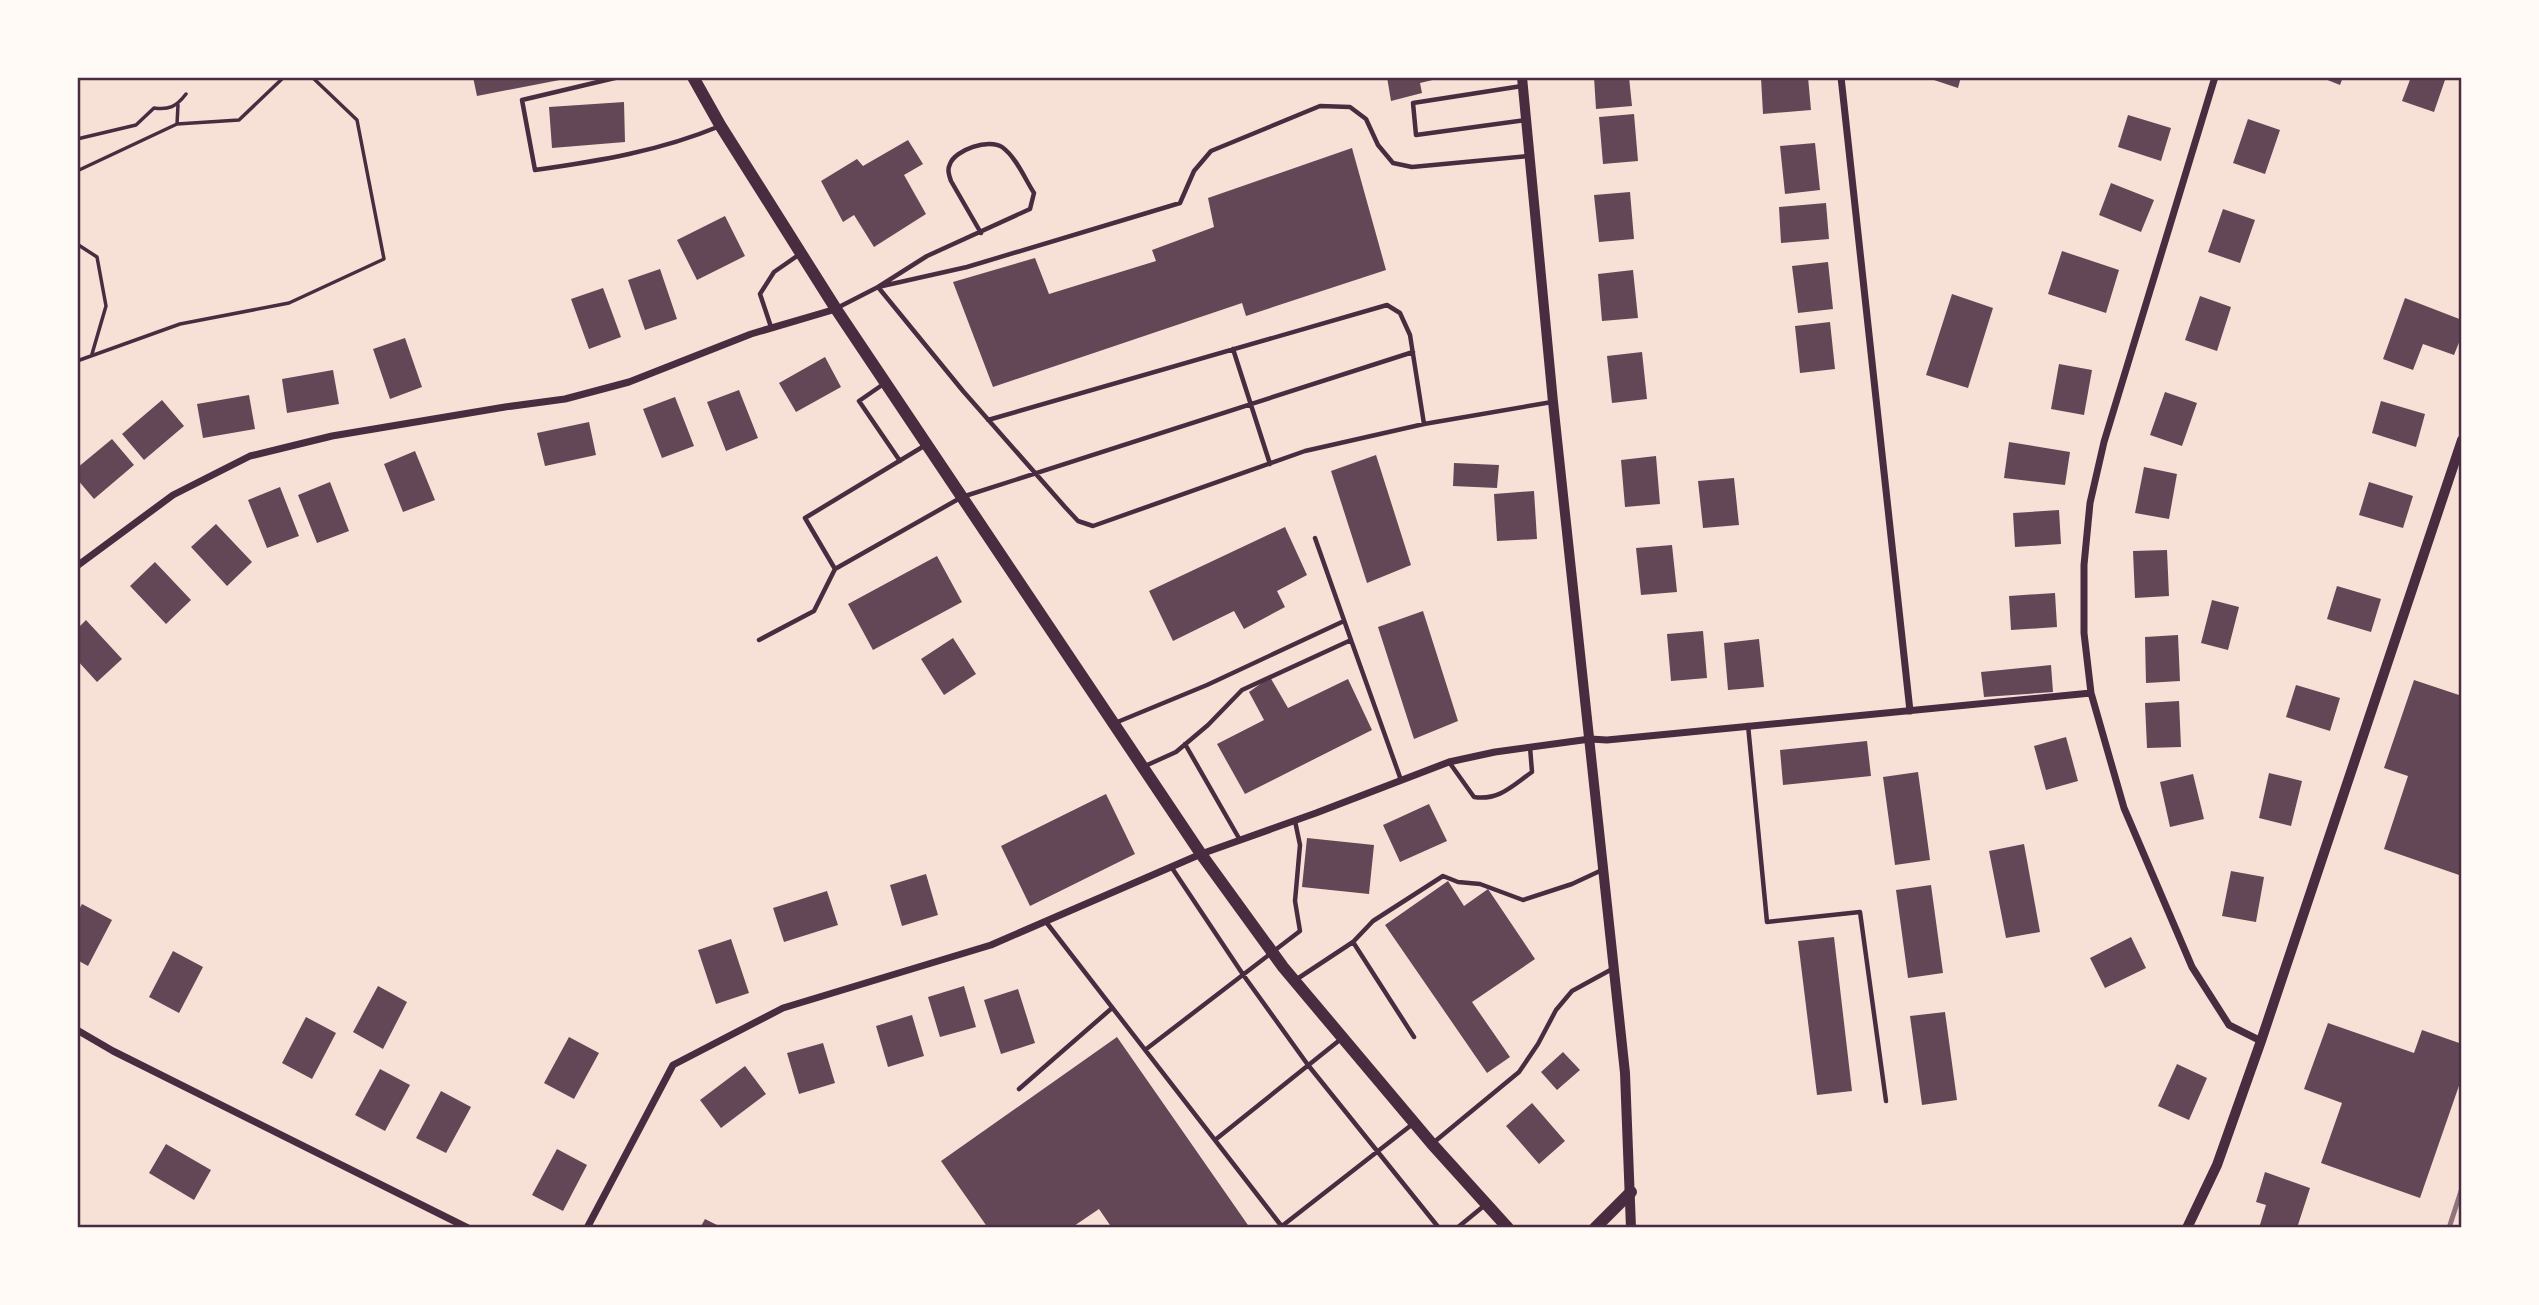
<svg xmlns="http://www.w3.org/2000/svg" width="2539" height="1305" font-family="Montserrat,sans-serif">
<style>
.building{fill:#644757}
.lines{fill:none;stroke-linecap:round;stroke-linejoin:round}
.path{stroke:#4a2c40;stroke-width:3.5}
.service{stroke:#4a2c40;stroke-width:4.5}
.minor{stroke:#4a2c40;stroke-width:7}
.tertiary{stroke:#4a2c40;stroke-width:10}
.secondary{stroke:#4a2c40;stroke-width:12}
.rail{stroke:#8f747c;stroke-width:5}
.neatline{fill:none;stroke:#4a2c40;stroke-width:2.5}
</style>
<rect width="100%" height="100%" fill="#f7e1d7"/>
<path class="building" d="M473,77h97v1l-93,18z
M1387,77h54v1l-21,5 2,10 -31,8z
M1594,77h35l3,29 -36,3z
M1808,77l3,33 -48,4 -2,-36z
M1925,77h36l-3,11z
M2320,77h23l-3,8z
M2411,77h35l-12,35 -32,-11z
M624,102l1,40 -73,6 -3,-41z
M1634,114l4,47 -35,3 -4,-47z
M2128,115l43,13 -10,33 -43,-14z
M2248,119l32,11 -15,44 -32,-11z
M908,140l15,24 -19,11 22,39 -52,33 -20,-32 -11,7 -22,-41 36,-22 6,7z
M1815,143l5,47 -35,4 -5,-48z
M1352,148l34,122 -140,46 -4,-13 -249,84 -40,-105 82,-24 14,36 107,-33 -4,-11 62,-23 -6,-29z
M2111,183l43,17 -13,32 -42,-17z
M1630,192l4,47 -35,3 -5,-47z
M1826,203l3,36 -48,4 -2,-36z
M2223,209l32,11 -15,43 -32,-11z
M725,216l20,40 -48,24 -20,-40z
M2062,251l57,19 -13,43 -58,-19z
M1828,262l5,47 -35,4 -6,-47z
M660,269l17,50 -32,11 -17,-50z
M1633,270l5,48 -36,3 -4,-47z
M603,288l18,49 -32,12 -18,-50z
M1952,294l41,14 -25,80 -42,-13z
M2200,296l31,11 -14,44 -32,-11z
M2405,298l57,22v15l-8,20 -31,-11 -10,26 -30,-11z
M1830,322l5,47 -35,4 -5,-47z
M405,338l17,49 -32,12 -17,-50z
M1642,352l5,47 -35,4 -5,-47z
M825,357l16,30 -45,25 -17,-29z
M2059,364l33,6 -8,45 -33,-6z
M333,370l6,34 -52,9 -5,-34z
M739,390l19,48 -32,13 -19,-49z
M2165,392l32,11 -15,43 -32,-11z
M249,395l6,34 -52,9 -6,-34z
M675,397l19,49 -32,12 -19,-49z
M162,400l22,26 -40,34 -22,-26z
M2381,401l44,13 -9,33 -44,-14z
M589,422l7,33 -51,11 -8,-33z
M112,439l22,26 -40,34 -17,-20v-11z
M2009,442l61,10 -5,33 -61,-7z
M415,451l20,49 -32,12 -19,-48z
M1376,455l35,110 -44,18 -36,-112z
M1656,456l4,48 -35,3 -4,-47z
M1454,463l45,2 -2,23 -44,-2z
M2144,467l33,7 -8,45 -34,-6z
M1734,478l5,47 -36,3 -5,-47z
M330,482l19,49 -32,12 -19,-48z
M2369,482l44,14 -10,32 -44,-13z
M280,487l19,49 -32,12 -19,-48z
M1534,491l3,48 -40,2 -3,-47z
M2059,510l2,34 -46,3 -2,-34z
M216,524l36,38 -25,24 -36,-39z
M1285,527l22,48 -30,16 8,16 -41,22 -10,-18 -61,30 -24,-50z
M1672,545l5,47 -36,3 -5,-47z
M2167,550l2,46 -34,2 -2,-47z
M937,556l25,46 -89,48 -25,-46z
M155,562l36,38 -25,24 -36,-38z
M2337,586l44,13 -10,33 -44,-13z
M2055,593l2,34 -46,3 -2,-34z
M2212,600l27,7 -11,43 -27,-7z
M1423,611l35,110 -44,18 -36,-112z
M86,620l36,39 -25,23 -20,-22v-31z
M1703,631l4,47 -36,3 -4,-47z
M2178,635l2,46 -34,2 -1,-46z
M953,638l23,36 -32,21 -23,-36z
M1759,639l5,48 -36,3 -4,-47z
M2051,665l2,27 -69,5 -3,-25z
M1270,677l18,31 60,-29 24,51 -127,64 -28,-50 47,-24 -15,-28z
M2414,680l48,16v180l-78,-27 24,-73 -24,-8z
M2296,685l44,13 -10,33 -44,-14z
M2179,701l2,46 -34,1 -2,-45z
M2066,737l12,44 -32,9 -12,-44z
M1867,741l4,35 -88,9 -3,-35z
M1918,772l12,88 -35,5 -12,-88z
M2269,773l33,8 -11,45 -32,-8z
M2193,774l11,45 -34,8 -10,-45z
M1106,794l29,60 -105,52 -29,-60z
M1429,804l18,37 -47,21 -17,-37z
M1307,838l67,7 -5,49 -67,-7z
M2024,844l16,88 -34,6 -17,-87z
M2231,871l33,6 -8,45 -34,-6z
M926,874l12,41 -36,11 -12,-41z
M1448,881l16,25 24,-17 47,70 -63,43 38,55 -23,16 -102,-148z
M1931,885l12,88 -35,5 -12,-88z
M827,891l11,34 -54,17 -11,-34z
M82,904l30,16 -24,46 -11,-6v-47z
M1834,937l18,154 -35,4 -19,-154z
M2131,937l15,31 -41,20 -15,-30z
M731,939l18,54 -33,11 -18,-54z
M173,951l30,16 -24,46 -30,-16z
M378,986l29,16 -24,47 -30,-17z
M964,986l12,41 -36,10 -12,-40z
M1018,989l17,54 -34,11 -17,-54z
M1945,1012l12,88 -35,5 -12,-89z
M912,1015l12,41 -36,11 -12,-41z
M306,1017l30,16 -24,46 -30,-16z
M2328,1023l86,30 8,-23 40,14v33l-42,121 -99,-35 21,-60 -38,-14z
M569,1037l30,16 -25,46 -30,-16z
M1117,1037l133,191h-138l-13,-19 -28,19h-83l-47,-67z
M823,1043l12,40 -36,11 -12,-41z
M1563,1052l17,18 -23,20 -16,-18z
M2177,1064l30,14 -18,42 -31,-14z
M745,1066l21,28 -45,34 -21,-28z
M380,1069l30,16 -25,46 -30,-16z
M441,1091l30,16 -25,46 -30,-15z
M1532,1103l33,38 -26,23 -33,-38z
M166,1144l45,26 -17,30 -45,-27z
M557,1149l30,16 -24,46 -31,-16z
M2265,1172l45,16 -13,40h-38l7,-23 -10,-3z
M705,1219l18,9h-23z"/>
<g class="lines">
<path class="path" d="M177,124l1,-19
M77,139l59,-14 18,-17c15,2 22,-1 32,-14
M77,171l100,-47 62,-4 45,-43
M77,244l20,13 9,49 -14,48
M77,361l103,-37 109,-21 95,-44 -27,-139 -45,-43"/>
<path class="service" d="M619,77l-97,23 13,70c64,-9 125,-19 185,-44
M1522,86l-109,17 3,32 110,-15
M981,233l-30,-52c-2,-6 -4,-11 -1,-17 5,-14 39,-26 52,-17 14,10 23,32 32,46l-4,16 -103,47 -49,31 85,104 102,116 13,14 15,5 212,-75 119,-27 128,-22
M837,308l41,-21 89,-20 213,-64 14,-32 17,-20 109,-45 30,1 16,12 12,26 15,18 19,4 117,-11
M771,327l-11,-33 14,-22 26,-18
M1233,349l37,115
M885,383l-26,18 41,60
M988,420l399,-115 13,8 10,22 14,89
M924,446l-119,72 30,51 127,-72 451,-145
M1315,538l36,102
M759,640l55,-29 21,-42
M1115,723l92,-38 137,-64
M1748,725l19,197 93,-10 26,189
M1185,744l55,96
M1449,762l25,35c25,4 39,-12 58,-25l-2,-25
M1145,766l31,-14 32,-27 34,-35 109,-50 50,140
M1172,868l72,108 64,89 131,163
M1046,922l237,306
M1353,942l61,95
M1297,979l56,-37 20,-21 70,-45 15,6 22,2 43,16 49,-16 30,-14
M1145,1050l155,-119 -5,-30 5,-56 -5,-24
M1019,1089l93,-81
M1215,1140l126,-101
M1433,1143l86,-71 19,-28 18,-34 16,-19 42,-23
M1282,1226l132,-103
M1631,1227l37,1
M1457,1228l28,-23"/>
<path class="minor" d="M1841,77l69,634
M2215,77l-111,365 -14,61 -6,62v68l7,60 33,115 68,159 37,58 32,16
M77,566l96,-71 77,-39 82,-20 173,-29 60,-8 64,-17 122,-48 85,-25
M77,1030l36,21 355,177
M587,1228l86,-163 110,-57 208,-63 210,-91 115,-41 133,-51 46,-10 95,-13 17,1 484,-47"/>
<path class="tertiary" d="M1522,77l31,325 72,671 6,155
M2187,1228l30,-63 44,-124 201,-601"/>
<path class="secondary" d="M693,77l27,48 116,184 365,545 82,113 149,177 76,84
M1595,1228l36,-36"/>
<path class="rail" d="M2449,1228l13,-40"/>
</g>
<rect width="2539" height="1305" fill="none" stroke="#fffaf5" stroke-width="158"/>
<rect x="79" y="79" width="2381" height="1147" class="neatline"/>
</svg>
